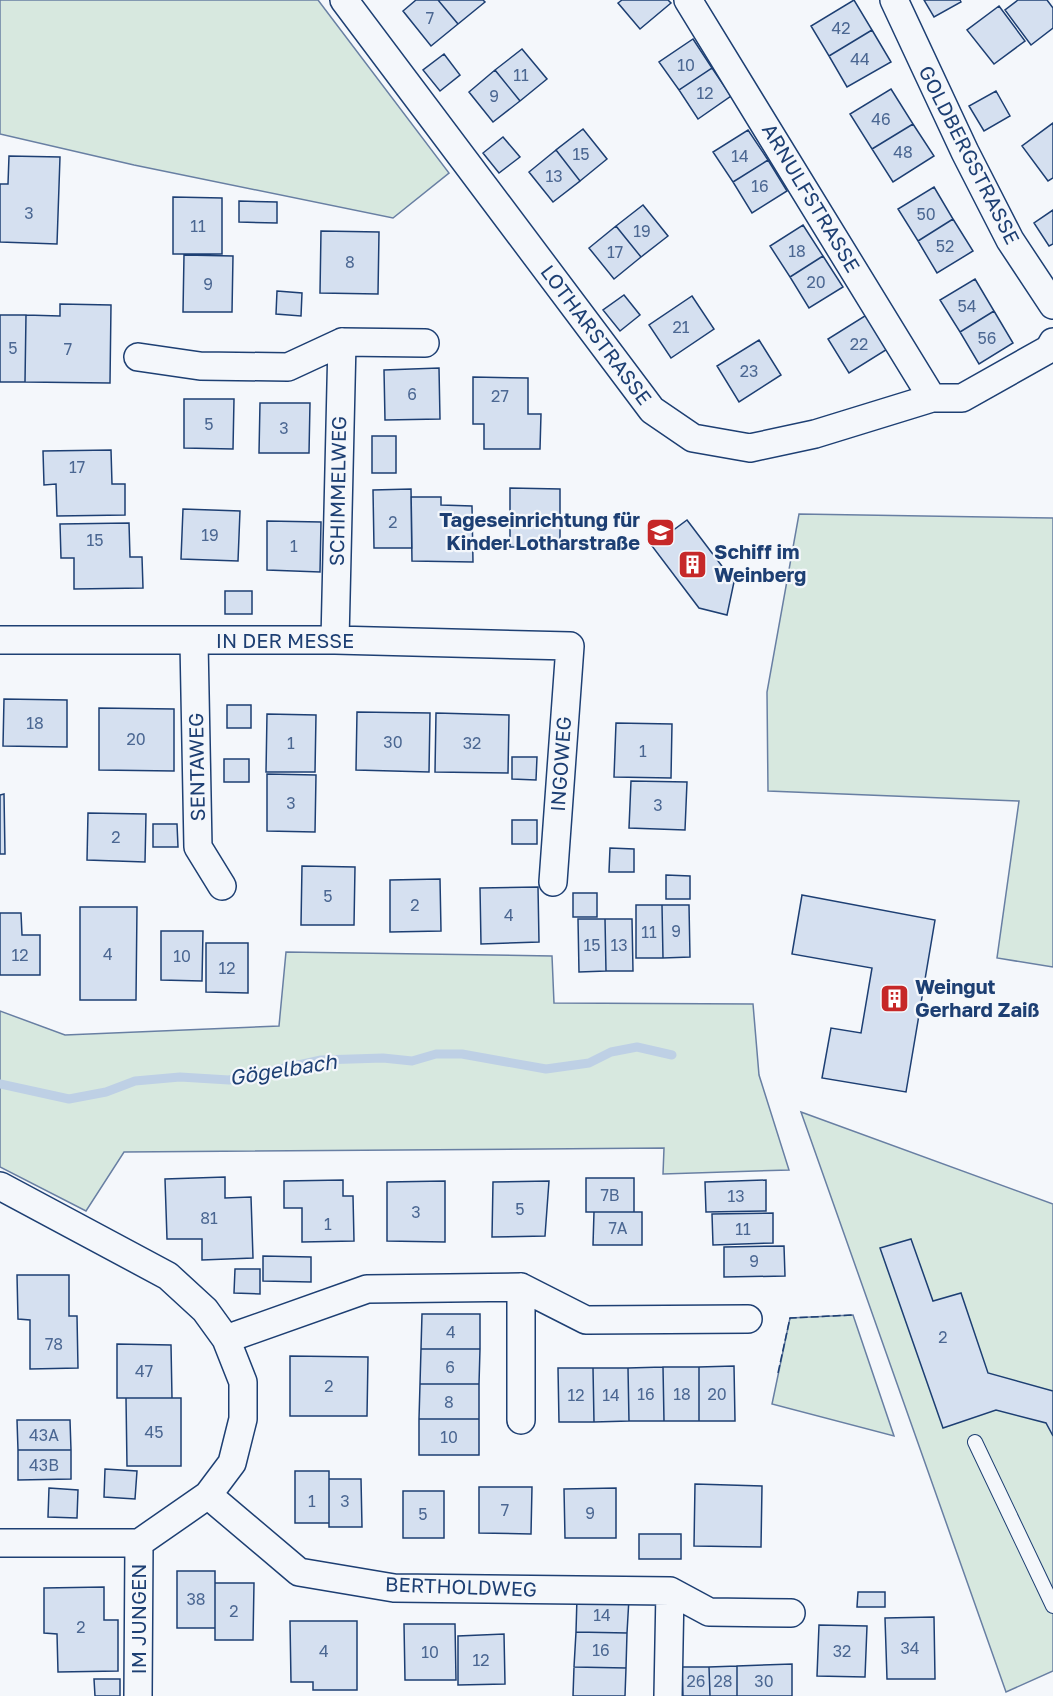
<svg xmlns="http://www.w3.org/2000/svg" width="1053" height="1696" font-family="'Golos Text',sans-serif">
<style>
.green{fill:#d7e8df;stroke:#687fa3;stroke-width:1.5}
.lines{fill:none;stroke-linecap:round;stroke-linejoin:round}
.stream{stroke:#bed0e5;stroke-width:9}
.building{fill:#d5e0f0;stroke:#1d3f73;stroke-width:1.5}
.service-casing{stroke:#1d3f73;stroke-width:16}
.minor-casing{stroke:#1d3f73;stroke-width:30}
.service{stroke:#f4f7fb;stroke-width:14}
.minor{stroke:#f4f7fb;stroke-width:27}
.fence{stroke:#1d3f73;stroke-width:1.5;stroke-dasharray:8 3;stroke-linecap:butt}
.labels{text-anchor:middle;stroke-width:4.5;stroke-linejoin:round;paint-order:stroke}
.number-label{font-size:16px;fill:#4b6792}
.street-label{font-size:20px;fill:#1d3f73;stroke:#f4f7fb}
.poi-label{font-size:20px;font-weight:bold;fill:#1d3f73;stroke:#f4f7fb;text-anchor:start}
.water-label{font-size:21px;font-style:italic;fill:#1d3f73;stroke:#f4f7fb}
</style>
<rect width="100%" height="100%" fill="#f4f7fb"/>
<path class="green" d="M0,0h318l131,173 -56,45 -259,-53 -134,-31z
M799,514l254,4v449l-56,-9 22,-157 -251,-10 -1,-99z
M286,952l266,4 2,47 199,1 6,71 30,95 -126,4 1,-26 -540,4 -38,59 -86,-44v-156l65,24 214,-9z
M801,1112l252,92v467l-47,21z
M853,1315l41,121 -122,-32 18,-86z"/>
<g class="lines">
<path class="stream" d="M0,1084l69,15 37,-7 29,-11 45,-4 49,3 92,-20 62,-2 29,3 24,-7h26l84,15 43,-6 22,-11 26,-5 35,8"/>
</g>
<path class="building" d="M416,0h22l20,24 -27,22 -28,-35z
M438,0h45l2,2 -27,22z
M622,0h46l3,3 -31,26 -22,-26z
M854,0l18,30 -43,26 -18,-30z
M924,0h36l1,2 -27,15z
M1018,0h29l6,8v20l-22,17 -26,-35z
M999,6l26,35 -31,23 -27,-34z
M872,30l19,32 -44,25 -18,-31z
M693,39l19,29 -33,22 -20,-28z
M522,49l25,30 -27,22 -25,-31z
M444,54l16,21 -20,16 -17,-21z
M712,68l19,28 -33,23 -19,-29z
M495,70l25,31 -27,21 -24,-30z
M891,89l22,35 -41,25 -22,-35z
M996,91l14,25 -26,15 -15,-25z
M1053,123v55l-5,3 -26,-35z
M913,124l21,32 -41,26 -21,-33z
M583,129l24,30 -27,22 -24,-31z
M748,130l20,30 -35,22 -20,-30z
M503,137l17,20 -21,16 -16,-20z
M556,150l24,31 -27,21 -24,-30z
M9,156l51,1 -3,87 -57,-2v-58h8z
M768,160l19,31 -35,22 -19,-31z
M934,187l19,32 -35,22 -20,-32z
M173,197l49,1v56h-49z
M239,201l38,1v21l-38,-1z
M643,205l25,31 -27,21 -25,-31z
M1053,210v34l-4,2 -15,-23z
M953,219l20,32 -36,22 -19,-32z
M803,225l20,31 -33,21 -20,-31z
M616,226l25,31 -27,22 -25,-31z
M321,231l58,1 -1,62 -58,-1z
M184,255l49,1 -1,56h-49z
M823,256l20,31 -34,21 -19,-31z
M975,279l19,32 -34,21 -20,-32z
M277,291l25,2 -1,23 -25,-2z
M624,295l16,20 -20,16 -17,-21z
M692,296l22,33 -43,29 -22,-33z
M60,304l51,1 -1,78 -85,-1 1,-67 34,1z
M994,311l19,32 -34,21 -19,-32z
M868,314l21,34 -40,25 -21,-34z
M0,315h26l-1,67h-25z
M759,340l22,35 -42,27 -22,-36z
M439,368l1,51 -55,1 -1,-50z
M473,377l55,1v36h13l-1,35h-56v-25h-11z
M184,399h50l-1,50 -49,-1z
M260,403h50l-1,50h-50z
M372,436h24v37h-24z
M111,450l1,34h13v31l-68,1 -1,-32 -12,1 -1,-34z
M510,488l50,1v58h-50z
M411,489l1,59h-38l-1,-58z
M411,497h30v8l31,1 1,56 -61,-1z
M183,509l57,2 -2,50 -57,-2z
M687,520l47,62 -7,33 -28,-7 -47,-62z
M267,521l54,1 -1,50 -53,-2z
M129,523l1,34h12l1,31 -69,1v-31h-13l-1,-34z
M225,591h27v23h-27z
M4,699l63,1v47l-64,-1z
M227,705h24v23h-24z
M99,708l75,1v62l-75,-1z
M357,712l73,1 -1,59 -73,-2z
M436,713l73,2 -1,58 -73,-1z
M267,714l49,1 -1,57h-49z
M616,723l56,1 -1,54 -57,-1z
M512,757h25l-1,23 -24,-1z
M224,759h25v23h-25z
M267,774l49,1 -1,57 -48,-1z
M631,781l56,1 -2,48 -56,-2z
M4,794l1,60h-5v-59z
M88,813l58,1 -1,48 -58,-2z
M512,820h25v24h-25z
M153,824h24l1,23h-25z
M610,848l24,1v23h-25z
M302,866l53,1 -1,58h-53z
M666,875l24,1v23h-24z
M440,879l1,52 -51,1v-52z
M538,887l1,55 -58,2 -1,-56z
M573,893h24v24h-24z
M802,895l133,25 -29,172 -84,-14 9,-50 30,5 11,-65 -80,-14z
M636,905h26l1,53h-27z
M662,905h27l1,52 -27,1z
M80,907h57l-1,93h-56z
M0,913h21l1,22h18v40h-40z
M578,919h27l1,52 -27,1z
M605,919h27l1,52h-27z
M161,931h42l-1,50 -41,-1z
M206,943h42v50l-42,-1z
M225,1177v21l26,-1 2,61 -51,2v-21h-35l-2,-60z
M586,1178h48v34h-48z
M343,1180v16h10l1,45 -52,1v-34h-18v-27z
M766,1180v31l-60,1 -1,-30z
M445,1181v61l-58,-1v-59z
M549,1181l-4,55 -53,1 1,-55z
M594,1212h48v33h-49z
M773,1213v30l-60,2 -1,-31z
M911,1239l22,62 28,-8 27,80 65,18v45l-7,-13 -50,-13 -53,18 -63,-180z
M784,1246l1,30 -61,1v-30z
M263,1256l48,1v25l-48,-1z
M235,1269h25v25l-26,-1z
M17,1275h52v41h8l1,52 -48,1v-49l-12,-1z
M422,1314h58v35h-59z
M117,1344l54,1 1,53h-55z
M421,1349h59l-1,35h-59z
M290,1356l78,1 -1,59h-77z
M734,1366l1,55h-36v-54z
M663,1367l1,54h-35l-1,-53z
M663,1367h36v54h-35z
M558,1368h35l1,54h-35z
M593,1368h35l1,53 -35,1z
M420,1384h59v35h-60z
M126,1398h55v68h-54z
M419,1419h60v36h-60z
M17,1420h53l1,30h-53z
M18,1450h53v29l-53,1z
M105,1469l32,2 -2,28 -31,-2z
M295,1471h34v52h-34z
M329,1479h32l1,48h-33z
M695,1484l67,2 -1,61 -67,-1z
M479,1487h53l-1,47 -52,-1z
M49,1488l29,2 -1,28 -29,-1z
M616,1488v50h-51l-1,-49z
M403,1491h41v47h-41z
M639,1534h42v25h-42z
M177,1571h38v57h-38z
M215,1583h39l-1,57h-38z
M104,1587v33h14v51l-60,1 -1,-38 -13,-1v-45z
M858,1592h27v15h-28z
M577,1597l52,1 -2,35 -51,-1z
M934,1617l1,62h-48l-2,-61z
M290,1621h67v69h-44v-8h-22z
M404,1624h51l1,56h-51z
M819,1625l48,1 -2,51 -48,-1z
M576,1632l51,1 -1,35 -52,-1z
M504,1634l1,50 -47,1v-49z
M792,1664v32h-55v-30z
M737,1666v30h-27l-1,-29z
M574,1667l52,1 -1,28h-52z
M682,1667h27l1,29h-27z
M94,1679h26v17h-25z"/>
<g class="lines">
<defs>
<path id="service" d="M975,1442l78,164"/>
<path id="minor" d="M344,0l308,410 41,28 57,10 65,-14 117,-36h30l87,-49 4,-7
M688,0l244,398
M894,0l71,152 45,88 43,65
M342,342l83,1
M138,357l62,9 88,1 54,-25 -7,298
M0,640h335l235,6 -17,236
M194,642l4,205 24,39
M0,1186l168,90 37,34 21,29 17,43v37l-11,44 -24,32 -69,48h-139
M521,1287l65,33 162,-1
M226,1339l141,-50 154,-2v133
M208,1495l91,77 95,16 276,3 39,21 82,1
M138,1696l1,-153
M668,1696l2,-105"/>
</defs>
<use href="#service" class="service-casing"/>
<use href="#minor" class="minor-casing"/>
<use href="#service" class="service"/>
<use href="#minor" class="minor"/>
<path class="fence" d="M778,1373l12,-55 63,-3"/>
</g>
<defs>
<symbol id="school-square" viewBox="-11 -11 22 22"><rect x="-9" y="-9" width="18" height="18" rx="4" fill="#c62828" stroke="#f4f7fb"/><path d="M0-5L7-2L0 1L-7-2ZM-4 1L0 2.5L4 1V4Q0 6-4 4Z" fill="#fff"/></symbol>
<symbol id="building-square" viewBox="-11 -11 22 22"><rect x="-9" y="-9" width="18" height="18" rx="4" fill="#c62828" stroke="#f4f7fb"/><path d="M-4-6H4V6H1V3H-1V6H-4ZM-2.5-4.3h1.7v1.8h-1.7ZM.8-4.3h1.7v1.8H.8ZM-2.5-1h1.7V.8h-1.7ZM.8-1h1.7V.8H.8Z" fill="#fff"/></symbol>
</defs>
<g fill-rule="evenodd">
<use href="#school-square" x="644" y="516" width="33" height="33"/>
<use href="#building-square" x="676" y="548" width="33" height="33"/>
<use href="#building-square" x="878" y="982" width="33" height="33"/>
</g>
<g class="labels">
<g class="number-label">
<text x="430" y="24">7</text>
<text x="841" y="34">42</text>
<text x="860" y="65">44</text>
<text x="686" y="71">10</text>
<text x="521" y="81">11</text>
<text x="705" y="99">12</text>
<text x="494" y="102">9</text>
<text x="881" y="125">46</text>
<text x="903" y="158">48</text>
<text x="581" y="160">15</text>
<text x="740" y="162">14</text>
<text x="554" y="182">13</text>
<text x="760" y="192">16</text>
<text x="29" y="219">3</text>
<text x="926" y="220">50</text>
<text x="198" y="232">11</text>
<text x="642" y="237">19</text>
<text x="945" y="252">52</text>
<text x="797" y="257">18</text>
<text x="615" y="258">17</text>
<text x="350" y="268">8</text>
<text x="816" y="288">20</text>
<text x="208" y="290">9</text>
<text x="967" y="312">54</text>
<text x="681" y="333">21</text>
<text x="987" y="344">56</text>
<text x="859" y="350">22</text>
<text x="13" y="354">5</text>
<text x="68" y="355">7</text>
<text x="749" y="377">23</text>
<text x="412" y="400">6</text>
<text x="500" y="402">27</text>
<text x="209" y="430">5</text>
<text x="284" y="434">3</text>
<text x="77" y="473">17</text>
<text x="393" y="528">2</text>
<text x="210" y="541">19</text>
<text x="95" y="546">15</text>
<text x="294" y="552">1</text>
<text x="35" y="729">18</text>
<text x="136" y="745">20</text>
<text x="393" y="748">30</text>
<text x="291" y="749">1</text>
<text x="472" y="749">32</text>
<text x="643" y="757">1</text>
<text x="291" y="809">3</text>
<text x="658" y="811">3</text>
<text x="116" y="843">2</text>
<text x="328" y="902">5</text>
<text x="415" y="911">2</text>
<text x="509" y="921">4</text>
<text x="676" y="937">9</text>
<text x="649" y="938">11</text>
<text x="592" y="951">15</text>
<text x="619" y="951">13</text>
<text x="108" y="960">4</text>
<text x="20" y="961">12</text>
<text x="182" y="962">10</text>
<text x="227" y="974">12</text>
<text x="610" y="1201">7B</text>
<text x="736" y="1202">13</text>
<text x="520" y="1215">5</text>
<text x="416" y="1218">3</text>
<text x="209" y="1224">81</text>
<text x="328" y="1230">1</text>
<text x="618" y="1234">7A</text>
<text x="743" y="1235">11</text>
<text x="754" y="1267">9</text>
<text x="451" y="1338">4</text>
<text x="943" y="1343">2</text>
<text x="54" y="1350">78</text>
<text x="450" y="1373">6</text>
<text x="144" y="1377">47</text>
<text x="329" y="1392">2</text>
<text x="646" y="1400">16</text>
<text x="682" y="1400">18</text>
<text x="717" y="1400">20</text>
<text x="576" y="1401">12</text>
<text x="611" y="1401">14</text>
<text x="449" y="1408">8</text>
<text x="154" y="1438">45</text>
<text x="44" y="1441">43A</text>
<text x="449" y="1443">10</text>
<text x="44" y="1471">43B</text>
<text x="312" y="1507">1</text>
<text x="345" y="1507">3</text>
<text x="505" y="1516">7</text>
<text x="590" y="1519">9</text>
<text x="423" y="1520">5</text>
<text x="196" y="1605">38</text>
<text x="234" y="1617">2</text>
<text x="602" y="1621">14</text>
<text x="81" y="1633">2</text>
<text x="910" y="1654">34</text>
<text x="601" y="1656">16</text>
<text x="324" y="1657">4</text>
<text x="842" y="1657">32</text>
<text x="430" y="1658">10</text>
<text x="481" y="1666">12</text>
<text x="696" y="1687">26</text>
<text x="723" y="1687">28</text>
<text x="764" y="1687">30</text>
</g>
<g class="street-label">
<text transform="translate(969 155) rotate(63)" y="7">GOLDBERGSTRASSE</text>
<text transform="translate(811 198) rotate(59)" y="7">ARNULFSTRASSE</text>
<text transform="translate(596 335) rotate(53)" y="7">LOTHARSTRASSE</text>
<text transform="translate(338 491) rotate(-89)" y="7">SCHIMMELWEG</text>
<text x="285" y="648">IN DER MESSE</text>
<text transform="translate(561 764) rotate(-86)" y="7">INGOWEG</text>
<text transform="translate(197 767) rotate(-91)" y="7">SENTAWEG</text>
<text transform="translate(461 1587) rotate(2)" y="7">BERTHOLDWEG</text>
<text transform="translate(139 1619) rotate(-90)" y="7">IM JUNGEN</text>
</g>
<g class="poi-label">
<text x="640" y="527" text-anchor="end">Tageseinrichtung für<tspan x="640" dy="23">Kinder Lotharstraße</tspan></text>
<text x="714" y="559">Schiff im<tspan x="714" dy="23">Weinberg</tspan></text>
<text x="915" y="994">Weingut<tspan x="915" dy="23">Gerhard Zaiß</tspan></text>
</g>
<g class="water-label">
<text transform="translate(283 1070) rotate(-9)" y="7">Gögelbach</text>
</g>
</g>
</svg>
